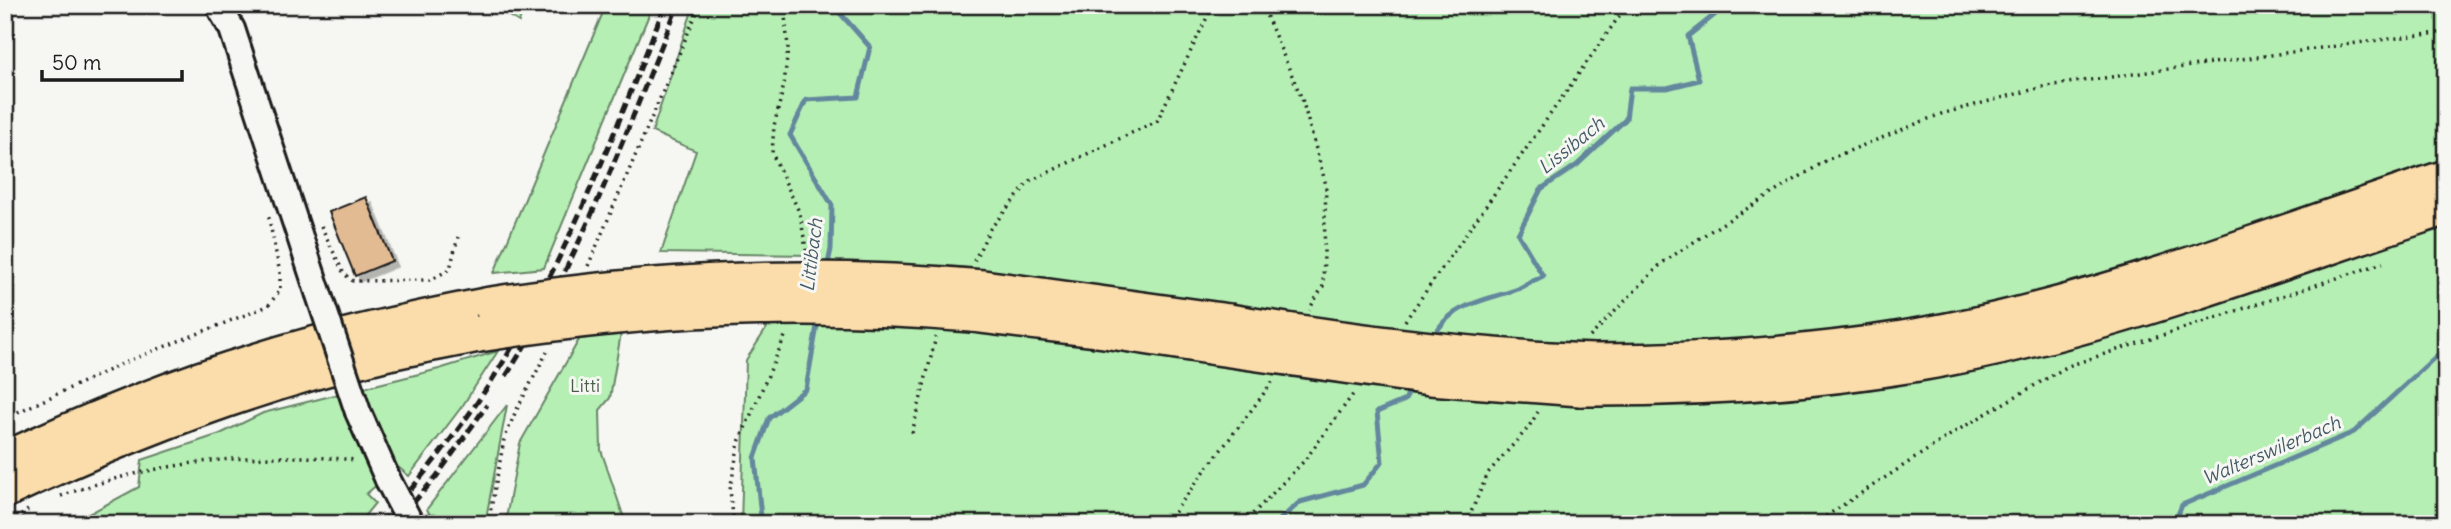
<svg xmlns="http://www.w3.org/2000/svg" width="2451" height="529" font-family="Delius,sans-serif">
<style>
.green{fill:#b5efb4;stroke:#688668;stroke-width:2}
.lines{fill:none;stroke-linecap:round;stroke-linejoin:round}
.stream{stroke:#63879d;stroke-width:5}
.building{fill:#e3bb93;stroke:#1c1c1c;stroke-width:2;filter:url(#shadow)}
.minor-casing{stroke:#1c1c1c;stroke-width:30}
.highway-casing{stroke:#1c1c1c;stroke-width:40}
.path{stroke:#1c1c1c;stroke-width:3.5;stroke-dasharray:2 5;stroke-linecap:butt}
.minor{stroke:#f6f6f2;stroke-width:24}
.highway{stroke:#fbddab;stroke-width:35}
.rail{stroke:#1c1c1c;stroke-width:5;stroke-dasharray:10 5;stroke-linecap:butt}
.minor-bridge-casing{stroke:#1c1c1c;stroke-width:30;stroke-linecap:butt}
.highway-bridge-casing{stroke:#1c1c1c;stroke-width:40;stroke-linecap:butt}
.minor-bridge{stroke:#f6f6f2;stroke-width:24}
.highway-bridge{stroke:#fbddab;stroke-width:35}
.labels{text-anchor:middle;stroke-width:6;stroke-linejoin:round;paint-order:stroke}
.park-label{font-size:18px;fill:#4a5b4a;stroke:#f6f6f2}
.water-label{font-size:19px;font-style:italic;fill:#455b67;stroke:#f6f6f2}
</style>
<defs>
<filter id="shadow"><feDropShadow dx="5.5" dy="5.5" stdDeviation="0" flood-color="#0004"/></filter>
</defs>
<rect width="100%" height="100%" fill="#f6f6f2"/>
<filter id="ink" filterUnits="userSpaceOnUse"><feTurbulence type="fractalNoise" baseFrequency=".0143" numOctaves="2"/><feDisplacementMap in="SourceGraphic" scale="14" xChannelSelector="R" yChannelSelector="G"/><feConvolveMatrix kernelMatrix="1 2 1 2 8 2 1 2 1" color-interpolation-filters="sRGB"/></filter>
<g filter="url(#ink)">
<path class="green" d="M491,5h35l-7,17z
M606,5h47l-109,263 -50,5z
M694,5h1752v519h-1705l5,-164 68,-105 -153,-2 35,-102 -44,-19z
M621,333l-11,65 -10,12 1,40 25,74h-121l15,-81 60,-105z
M498,351l-35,54 -54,71 -11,-9 -32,27 9,9 -17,21h-288l69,-37 3,-27 78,-26 43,-21 176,-44z
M507,405l-22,119h-51l-7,-15z"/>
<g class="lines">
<path class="stream" d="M827,269l4,-20 1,-44 -42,-70 16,-35 52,-3 12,-50 -37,-42
M1434,337c14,-33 54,-37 84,-48 8,-4 16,-9 25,-13l-25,-42 23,-45 36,-24 49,-46 4,-31h37l32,-8 -11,-44 34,-27 56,-4
M764,524l-3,-7 -6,-59 14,-40 37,-29 12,-69
M1275,524l25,-22 63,-17 19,-23 -5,-50 28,-12 6,-13
M2174,524l8,-19 172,-73 92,-85"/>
</g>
<path class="building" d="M366,197l26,64 -37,15 -26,-64z"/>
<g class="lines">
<defs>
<path id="minor" d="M218,5l14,24 86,263
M358,412l30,68"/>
<path id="highway" d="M983,288l246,34
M972,314l132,16 112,17
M1594,362c137,0 275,-11 409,-43 151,-36 295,-92 443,-141
M1580,388c153,1 304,-11 452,-49 141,-35 276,-87 414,-132
M5,460c82,-38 166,-73 253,-99 76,-24 155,-41 233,-56
M5,490c121,-57 246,-105 375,-136 33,-8 66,-13 99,-20"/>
</defs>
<use href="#minor" class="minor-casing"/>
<use href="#highway" class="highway-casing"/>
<path class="path" d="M784,5l4,42 -4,38 -10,41 -2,27 28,61 7,41
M1258,5l9,12 35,82 24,86 -3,101 -14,24
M321,226l23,48 9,7 78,-1 19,-11 8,-32
M974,261l16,-32 40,-48 127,-60 56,-116
M588,266l112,-261
M1405,321l222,-316
M1590,337l72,-74 50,-33 117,-71 112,-45 105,-28 326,-45 74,-9
M5,418l128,-59 135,-53 12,-16v-17l-12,-59
M912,433l24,-96
M61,496c94,-35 195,-45 295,-36
M10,524l18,-14
M488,524l16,-84 11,-27 32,-61
M734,524l-4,-34 9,-48 47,-108
M1167,524c32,-49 71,-94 105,-142
M1243,524l62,-64 49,-67
M1466,524l22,-51 40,-45 10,-16
M1814,524l144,-94 110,-64 315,-103"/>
<use href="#minor" class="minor"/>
<use href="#highway" class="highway"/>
<path class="rail" d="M506,376c74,-115 120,-245 172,-371
M413,503l23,-26 51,-72
M381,524c47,-53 91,-109 127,-170 65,-111 110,-230 157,-349"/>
<defs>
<path id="minor-bridge" d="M318,292l40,120
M388,480l23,44"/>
<path id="highway-bridge" d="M491,305c167,-26 324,-32 492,-17
M1229,322c121,20 242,36 365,40
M479,334c168,-27 324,-34 493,-20
M1216,347l214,30 150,11"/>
</defs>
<use href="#minor-bridge" class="minor-bridge-casing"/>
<use href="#highway-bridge" class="highway-bridge-casing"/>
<use href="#minor-bridge" class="minor-bridge"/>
<use href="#highway-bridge" class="highway-bridge"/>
</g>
</g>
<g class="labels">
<g class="park-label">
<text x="585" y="392">Litti</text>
</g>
<g class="water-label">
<text transform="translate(1571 145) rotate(-39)" y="7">Lissibach</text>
<text transform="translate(811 255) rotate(-83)" y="7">Littibach</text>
<text transform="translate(2271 450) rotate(-23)" y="7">Walterswilerbach</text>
</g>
</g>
<rect width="2451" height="529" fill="none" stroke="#f6f6f2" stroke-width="28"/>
<rect x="14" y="14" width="2423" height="501" fill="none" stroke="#1c1c1c" stroke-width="2.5" filter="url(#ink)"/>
<path d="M42 70v10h140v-10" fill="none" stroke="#1c1c1c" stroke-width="3.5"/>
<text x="52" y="70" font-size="21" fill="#1c1c1c" stroke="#f6f6f2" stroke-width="5" paint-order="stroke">50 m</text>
</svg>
